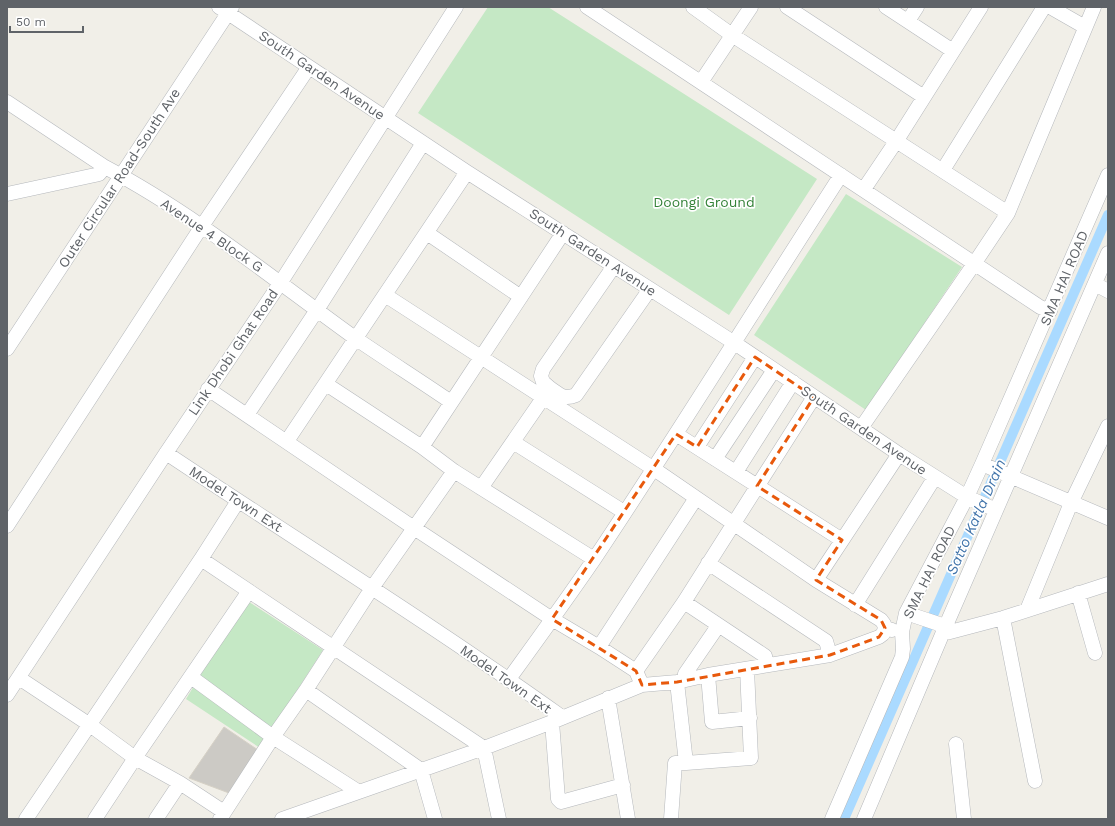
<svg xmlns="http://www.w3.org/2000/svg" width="1115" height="826" font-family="'Work Sans',sans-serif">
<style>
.green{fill:#c5e8c5}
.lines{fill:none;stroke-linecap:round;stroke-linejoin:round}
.canal{stroke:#aadaff;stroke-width:10}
.building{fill:#cccac5;stroke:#d6d1c6}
.minor-casing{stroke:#b5b8bc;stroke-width:15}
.minor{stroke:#fff;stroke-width:14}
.marked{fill:none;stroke:#e8590c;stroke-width:3;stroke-dasharray:8 5;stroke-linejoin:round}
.labels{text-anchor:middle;stroke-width:3.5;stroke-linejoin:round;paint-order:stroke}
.street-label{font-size:14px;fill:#5f6368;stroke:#fff}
.park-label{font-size:14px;fill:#348238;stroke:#fff}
.water-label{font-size:15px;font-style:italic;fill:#4174aa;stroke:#fff}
</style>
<rect width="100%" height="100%" fill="#f1efe8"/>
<path class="green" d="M488,7h60l269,172 -88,136 -311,-202z
M846,194l116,73 -96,143 -112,-75z
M246,600l77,50 -63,98 -74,-49z"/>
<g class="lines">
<path class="canal" d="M844,819l264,-604"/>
</g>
<path class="building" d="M224,727l34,23 -29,43 -40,-15z"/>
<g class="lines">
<defs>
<path id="minor" d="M219,7l248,165 266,170 166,112 68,43 29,13
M587,7l453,300 10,4
M693,7l39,28 276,178
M787,7l137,90
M886,7l67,44
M1050,7l35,20
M908,21l9,-14
M701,82l50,-75
M7,102l98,65c89,47 168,112 250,171 32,22 64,42 96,64
M943,170l101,-163
M864,189l33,-49 84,-133
M7,194l88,-19 4,-1 6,-7
M427,233l94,64
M1095,284l13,7
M385,295l269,174 162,111 65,40 3,4 1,4 7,2
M7,349l225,-342
M326,384l96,63 32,24 140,88
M550,388c10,7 14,12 26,7l74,-106
M208,389l206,139 138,91 47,28 37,24 6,14
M247,415l70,-105 106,-167
M861,428l113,-164 34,-51 86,-206
M676,434l166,106
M287,441l180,-269
M513,442l111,70
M422,447l141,-214
M697,447l58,-90
M166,453c132,88 267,172 396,264
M715,459l59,-89
M982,464l126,54
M736,472l57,-90
M481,488l69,-100 -7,-6 -2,-6 2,-7 71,-103
M7,526l195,-300 107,-159
M201,559l283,189 15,71
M708,563l118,78 4,14
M816,580l83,-126
M1078,593l17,60
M684,602l81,54 2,9
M855,605l80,-128
M1027,610l44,-107 37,-77
M906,613l33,11 5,6 6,2 53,-14 105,-34
M1003,618l32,163
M599,647l97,-149
M636,671l48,-69 130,-205
M708,675l4,47 38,-4
M191,677l82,60 86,55
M19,678l71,47 45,33 45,25 44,29
M509,679c29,-40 58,-80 86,-121 84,-126 164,-256 246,-383
M684,680l1,-6 33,-48
M306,690l115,80 14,49
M7,695l159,-242 115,-171 175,-275
M608,698l20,121
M552,722l6,77 3,3 62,-17
M956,744l8,75
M686,763l65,-5 -4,-89
M26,819l175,-260 37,-58
M95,819l40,-61 114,-167
M156,819l24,-36
M220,819l53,-82 33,-47 66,-102 82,-117
M282,819l202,-71 68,-26 90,-37 35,-3 31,-7 122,-20 49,-18 4,-3 2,-6
M671,819l4,-56h11l-9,-81
M832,819l70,-162 1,-8 -1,-17 4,-19 61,-116 15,-33 126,-289
M864,819l80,-189 164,-377"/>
</defs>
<use href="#minor" class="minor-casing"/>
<use href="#minor" class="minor"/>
</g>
<path class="marked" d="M755,357l59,40 -57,89 85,54 -26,40 65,40 4,8 -6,9 -49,18 -153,27 -35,3 -6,-14 -84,-52 124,-185 21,13z"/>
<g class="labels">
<g class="street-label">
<text transform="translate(322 75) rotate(34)" y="5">South Garden Avenue</text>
<text transform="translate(119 178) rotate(-57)" y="5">Outer Circular Road-South Ave</text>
<text transform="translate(212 235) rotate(34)" y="5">Avenue 4 Block G</text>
<text transform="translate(593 252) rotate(33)" y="5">South Garden Avenue</text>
<text transform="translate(1064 278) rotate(-67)" y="5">SMA HAI ROAD</text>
<text transform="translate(233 352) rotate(-56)" y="5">Link Dhobi Ghat Road</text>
<text transform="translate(864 430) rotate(34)" y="5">South Garden Avenue</text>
<text transform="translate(236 499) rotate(33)" y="5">Model Town Ext</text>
<text transform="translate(929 572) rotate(-64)" y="5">SMA HAI ROAD</text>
<text transform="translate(506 679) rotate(35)" y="5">Model Town Ext</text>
</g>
<g class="park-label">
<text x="704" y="207">Doongi Ground</text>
</g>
<g class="water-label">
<text transform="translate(976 517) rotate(-66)" y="5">Satto Katla Drain</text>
</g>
</g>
<rect width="1115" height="826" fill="none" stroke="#5f6368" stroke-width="16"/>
<path d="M10 26v6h73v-6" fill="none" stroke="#5f6368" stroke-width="2"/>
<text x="16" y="26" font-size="12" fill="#5f6368" stroke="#ffffff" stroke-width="3" paint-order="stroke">50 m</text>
</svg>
